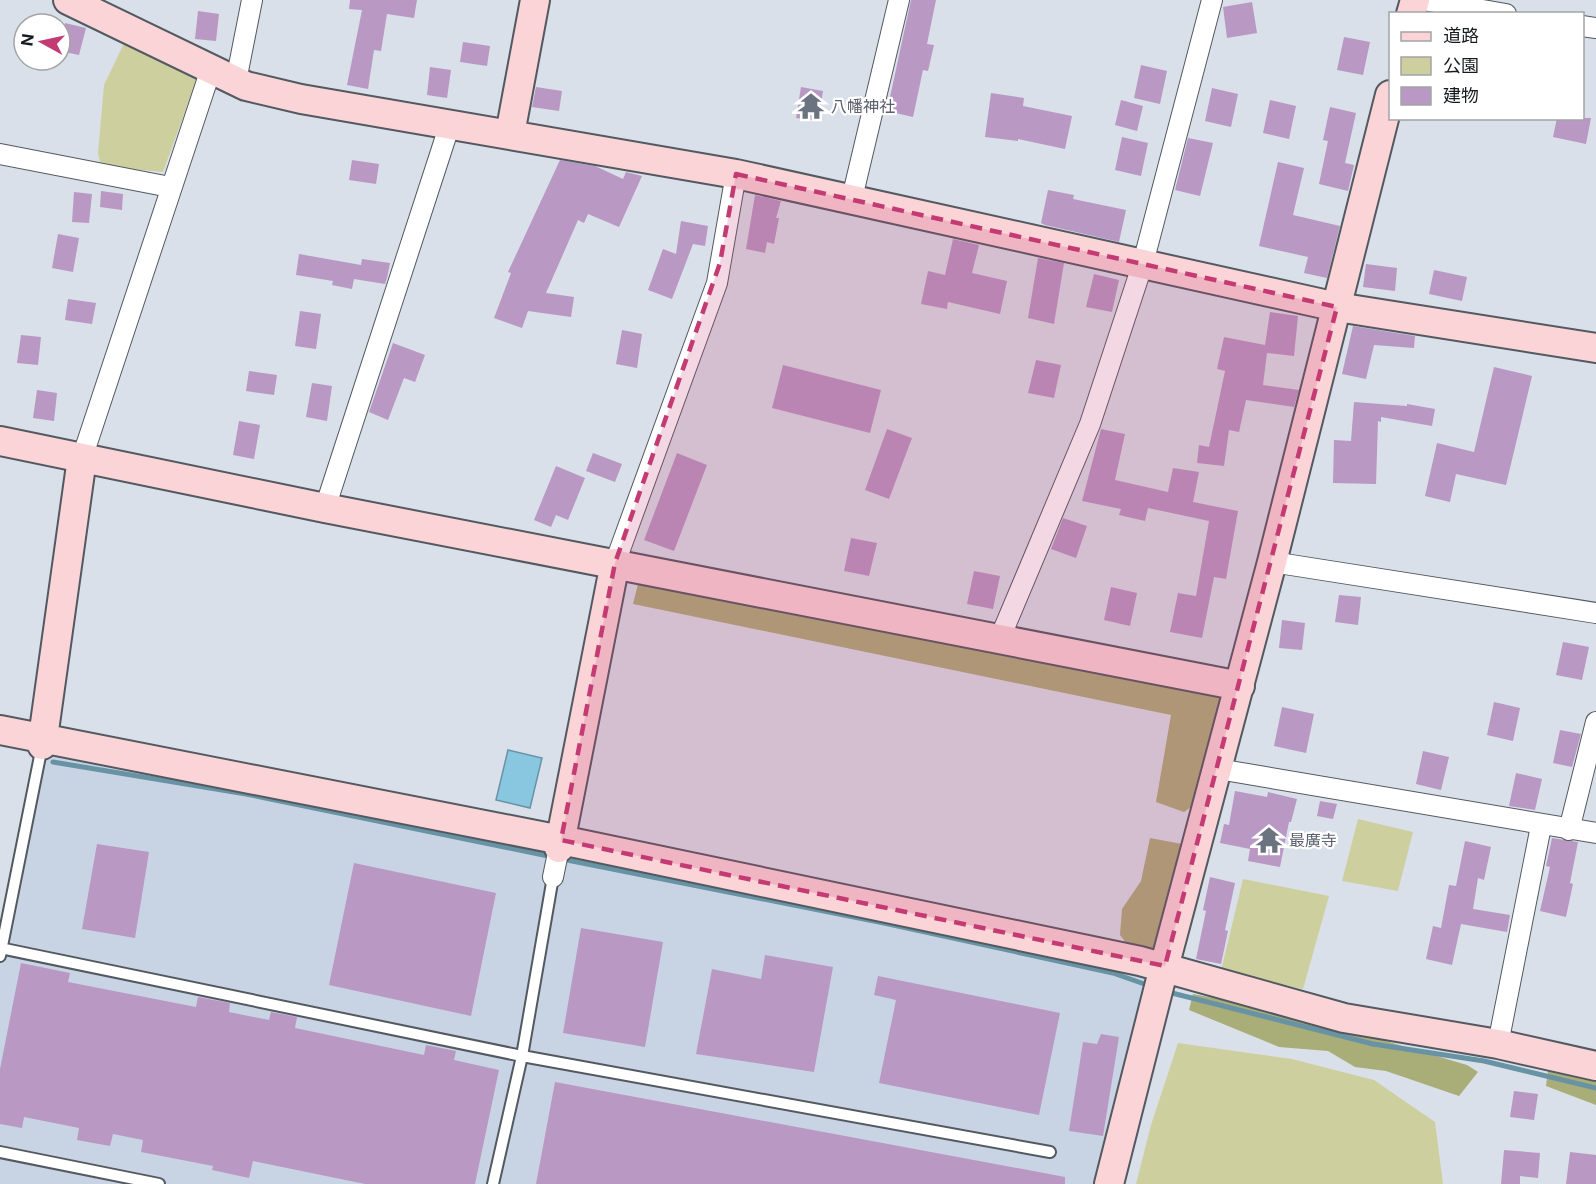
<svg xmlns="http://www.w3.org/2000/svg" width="1596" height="1184" font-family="Inter,'Noto Sans JP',sans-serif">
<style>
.built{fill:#c8d4e3}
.green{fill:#cdd09e}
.forest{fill:#a9ad78}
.water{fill:#89c6df;stroke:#6793a5;stroke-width:1.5}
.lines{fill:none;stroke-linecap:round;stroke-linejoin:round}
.stream{stroke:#6793a5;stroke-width:5}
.building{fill:#b998c4}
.lane-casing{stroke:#535960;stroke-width:14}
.street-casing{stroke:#535960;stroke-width:22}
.secondary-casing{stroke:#535960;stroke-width:32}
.lane{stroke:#fff;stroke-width:10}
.street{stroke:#fff;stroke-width:20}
.secondary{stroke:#fad4d6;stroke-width:28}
.marked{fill:#c43a73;fill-opacity:0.2;stroke:#c43a73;stroke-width:4.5;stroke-dasharray:12 8;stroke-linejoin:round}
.labels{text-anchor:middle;stroke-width:4.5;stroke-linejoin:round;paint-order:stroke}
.worship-label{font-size:16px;fill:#5b616d;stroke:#fff;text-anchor:start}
</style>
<rect width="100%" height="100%" fill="#d9e0e9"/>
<path class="built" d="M42,745l1120,230 -63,209h-1099v-230z"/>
<path class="green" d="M126,39l72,37 -35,96 -62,-6 -3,-13 6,-68z
M1358,819l55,13 -15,59 -56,-10z
M1243,879l86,17 -26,93 -82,-18z
M1178,1043l114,16 82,21 61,42 8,62h-307l15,-59z"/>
<path class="forest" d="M642,568l584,115 -28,119 -14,10 -28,-10 15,-87 -538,-111z
M1150,838l32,6 -32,119 -10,-2 -20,-26 2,-26 19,-28z
M1193,994l94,18 180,53 11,7 -19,24 -73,-25 -31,-4 -27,-16 -49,-4 -90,-37z
M1550,1056l46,10v39l-50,-19z"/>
<path class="water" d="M508,750l34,8 -12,50 -34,-8z"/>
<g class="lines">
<path class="stream" d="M53,762l193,32 307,63
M562,859l322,64 229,50 37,13
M1168,992l205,52 111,17 112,27"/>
</g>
<path class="building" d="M350,0h67l-3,18 -27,-4 -6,37 -7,-1 -6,39 -21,-4 15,-75 -13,-1z
M911,0h25l-9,44 7,1 -6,26 -5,-1 -10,47 -26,-6z
M1252,2l5,31 -30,5 -4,-31z
M198,11l21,3 -3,27 -21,-2z
M65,23l21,5 -7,27 -19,-4z
M1344,37l26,5 -7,33 -26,-5z
M463,42l27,4 -3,20 -27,-4z
M1141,65l26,6 -7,33 -26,-6z
M430,67l21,3 -4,28 -20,-3z
M536,87l26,4 -3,20 -27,-4z
M801,87l22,4 -5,30 -22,-3z
M1212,88l26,6 -7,33 -26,-6z
M991,93l33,5 -1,8 49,10 -7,33 -47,-10v2l-33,-4z
M1121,100l22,6 -6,25 -22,-6z
M1270,100l26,6 -7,33 -26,-6z
M1330,107l26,6 -11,50 9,2 -6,26 -29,-7 9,-43 -5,-1z
M1557,118h34l-5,26 -33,-7z
M1122,137l26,6 -7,33 -26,-6z
M1188,138l25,5 -13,53 -25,-6z
M352,160l27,4 -3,20 -27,-4z
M560,160l35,6 28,13 3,-7 16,4 -23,51 -31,-13 -4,9 -6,-3 -32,73 28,4 -3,20 -43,-6 -6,17 -28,-10 17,-45 -3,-1z
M1278,162l26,6 -11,47 47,11 -13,52 -23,-5 4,-16 -49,-11z
M1048,190l26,5 -1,4 53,11 -7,32 -74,-17 -4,-2z
M101,191l22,3 -1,16 -22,-3z
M74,192l18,2 -3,29 -17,-1z
M755,195l26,6 -5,17h3l-5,26 -7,-2 -2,11 -19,-4z
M681,221l27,5 -3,20 -12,-2 -21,55 -24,-9 15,-41 13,5z
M58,234l21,4 -6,34 -21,-4z
M953,239l26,6 -7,28 35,8 -7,33 -52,-12 -1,7 -26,-5 7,-33 17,4z
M299,254l62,11 1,-6 28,4 -3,15 -2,6 -31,-5 -2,10 -20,-4 1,-4 -37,-6z
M1038,258l26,5 -10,61 -26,-6z
M1366,264l31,4 -2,23 -32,-4z
M1434,270l33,7 -5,24 -33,-7z
M1094,274l25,6 -7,32 -26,-5z
M68,299l28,4 -4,21 -27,-4z
M300,311l21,3 -5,35 -21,-3z
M1270,312l28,4 -4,40 -27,-3 -4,32 36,5 -5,17 -48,-7 -7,32 -10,-2 -5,36 -27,-3 2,-18 10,2 16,-76 -8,-2 7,-32 41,8z
M1353,326l62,10 -1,12 -40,-3 -8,34 -24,-5z
M622,330l20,4 -5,34 -21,-4z
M21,335l20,2 -3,28 -21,-2z
M393,343l32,12 -10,27 -11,-4 -16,42 -19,-8z
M1036,360l25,5 -7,33 -26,-5z
M783,365l98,25 -11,43 -98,-25z
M1494,367l38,9 -26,109 -50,-11 -6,28 -25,-6 12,-53 37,9z
M249,371l28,4 -3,20 -28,-4z
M312,383l20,3 -5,35 -21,-4z
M37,390l20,3 -3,28 -21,-3z
M1354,402l53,4v-2l28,5 -3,17 -51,-9v5l-3,-1 -2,63 -43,-1 1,-43 17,1z
M239,421l21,4 -6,34 -21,-4z
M887,429l25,9 -23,61 -24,-9z
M1101,429l24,5 -10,46 53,12 5,-24 26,4 -6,30 45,9 -12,68 -12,-2 -12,61 -32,-6 8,-39 18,3 13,-75 -61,-13 -3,13 -26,-6 2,-6 -39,-8z
M593,453l29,11 -7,18 -29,-11z
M677,453l30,12 -33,86 -30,-11z
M556,466l29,12 -17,42 -12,-5 -5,12 -17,-7z
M1063,518l24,8 -11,32 -25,-9z
M851,538l26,5 -8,33 -25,-5z
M974,571l26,5 -7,33 -26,-5z
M1111,587l26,6 -7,33 -26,-6z
M1339,595l22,2 -3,28 -23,-3z
M1282,620l23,3 -3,27 -23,-2z
M1563,642l26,5 -7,33 -26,-5z
M1494,702l26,6 -7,33 -26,-6z
M1282,707l32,7 -8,39 -32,-7z
M1560,730l21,4 -9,33 -19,-4z
M1423,751l26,6 -8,33 -25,-6z
M1516,773l26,6 -7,31 -26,-4z
M1235,791l32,6 1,-5 29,7 -6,23h-2l-9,45 -32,-6 2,-12 -30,-6 4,-19 5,1z
M1320,801l17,3 -4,15 -16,-3z
M1552,838l26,4 -8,41 3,1 -7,33 -26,-6 10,-44 -4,-1z
M1465,841l26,6 -7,33 -6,-2 -5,31 37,6 -3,17 -46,-8 -9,41 -26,-6 7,-33 8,2 8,-43 7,1z
M97,844l52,8 -14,86 -53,-9z
M354,863l142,30 -25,123 -142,-31z
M1210,877l25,6 -10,47 3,1 -7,33 -25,-5 10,-48 -3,-1z
M581,928l82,14 -18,105 -82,-14z
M765,955l68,12 -19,105 -118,-18 16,-85 49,10z
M21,963l49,10 -2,9 128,25 2,-10 32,6 -1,9 40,8 2,-8 26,5 -2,11 129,27 2,-10 30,6 -2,9 45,10 -24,114h-110l-112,-23 -4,17 -37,-8 1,-4 -72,-14 2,-12 -30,-6 -3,12 -33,-6 2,-12 -55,-11 -2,11 -22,-4v-55z
M878,976l182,37 -21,102 -160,-32 17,-83 -22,-5z
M1101,1034l18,3 -16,99 -34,-5 14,-89 14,2z
M555,1082l510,95v7h-529z
M1514,1091l24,3 -4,26 -24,-3z
M1504,1150l36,3 -2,25 -18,-2v8h-19z
M1570,1152l26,3v29h-30z"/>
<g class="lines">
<defs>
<path id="lane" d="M0,948l522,108 528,96
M0,956l42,-210
M0,1152l159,32
M493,1184l29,-128 31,-179"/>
<path id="street" d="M1423,0l83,14
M1582,26l14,2
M236,81l16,-81
M0,154l170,33
M852,198l47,-198
M82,458l129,-389
M325,508l125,-384
M1272,562l324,51
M615,563l102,-280 19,-109
M1000,638l90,-214 53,-161 69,-263
M1218,769l378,64
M1569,830l27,-108
M553,877l6,-29
M1498,1044l43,-218"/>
<path id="secondary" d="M68,0l178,86 55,13 435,75 601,133 259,41
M1411,14l4,-14
M510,134l25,-134
M0,441l325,67 915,178
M0,730l561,110 579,121 204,57 154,26 98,22
M42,745l40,-287
M559,848l56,-285
M1109,1184l53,-209 110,-413 118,-467"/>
</defs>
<use href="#lane" class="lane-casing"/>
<use href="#street" class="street-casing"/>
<use href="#secondary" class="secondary-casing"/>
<use href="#lane" class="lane"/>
<use href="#street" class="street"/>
<use href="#secondary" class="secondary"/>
</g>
<path class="marked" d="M736,174l601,133 -172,659 -604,-126 54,-277 105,-300z"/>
<defs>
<symbol id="temple-bare" viewBox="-9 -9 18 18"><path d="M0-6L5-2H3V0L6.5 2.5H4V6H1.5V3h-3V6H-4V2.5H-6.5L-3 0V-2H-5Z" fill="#6b7280" stroke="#fff" stroke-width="2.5" paint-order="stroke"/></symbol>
</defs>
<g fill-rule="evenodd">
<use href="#temple-bare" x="792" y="87" width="38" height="38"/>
<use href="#temple-bare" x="1250" y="821" width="38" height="38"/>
</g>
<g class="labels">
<g class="worship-label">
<text x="831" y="112">八幡神社</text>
<text x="1289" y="846">最廣寺</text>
</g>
</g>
<rect x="1389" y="12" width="195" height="108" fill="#ffffff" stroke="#a3a4a5" stroke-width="1.5"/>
<rect x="1401" y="32" width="30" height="9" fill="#fad4d6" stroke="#a3a4a5" stroke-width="1.5"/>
<text x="1443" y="42" font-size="18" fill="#181b1e">道路</text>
<rect x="1401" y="57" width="30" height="18" fill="#cdd09e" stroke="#a3a4a5" stroke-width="1.5"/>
<text x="1443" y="72" font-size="18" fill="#181b1e">公園</text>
<rect x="1401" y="87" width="30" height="18" fill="#b998c4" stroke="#a3a4a5" stroke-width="1.5"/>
<text x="1443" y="102" font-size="18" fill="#181b1e">建物</text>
<g transform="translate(42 42) rotate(278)"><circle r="28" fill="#ffffff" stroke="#a3a4a5" stroke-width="1.5"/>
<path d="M0-4.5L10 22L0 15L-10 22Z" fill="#c43a73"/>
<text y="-9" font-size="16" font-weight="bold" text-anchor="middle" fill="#181b1e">N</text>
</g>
</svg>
